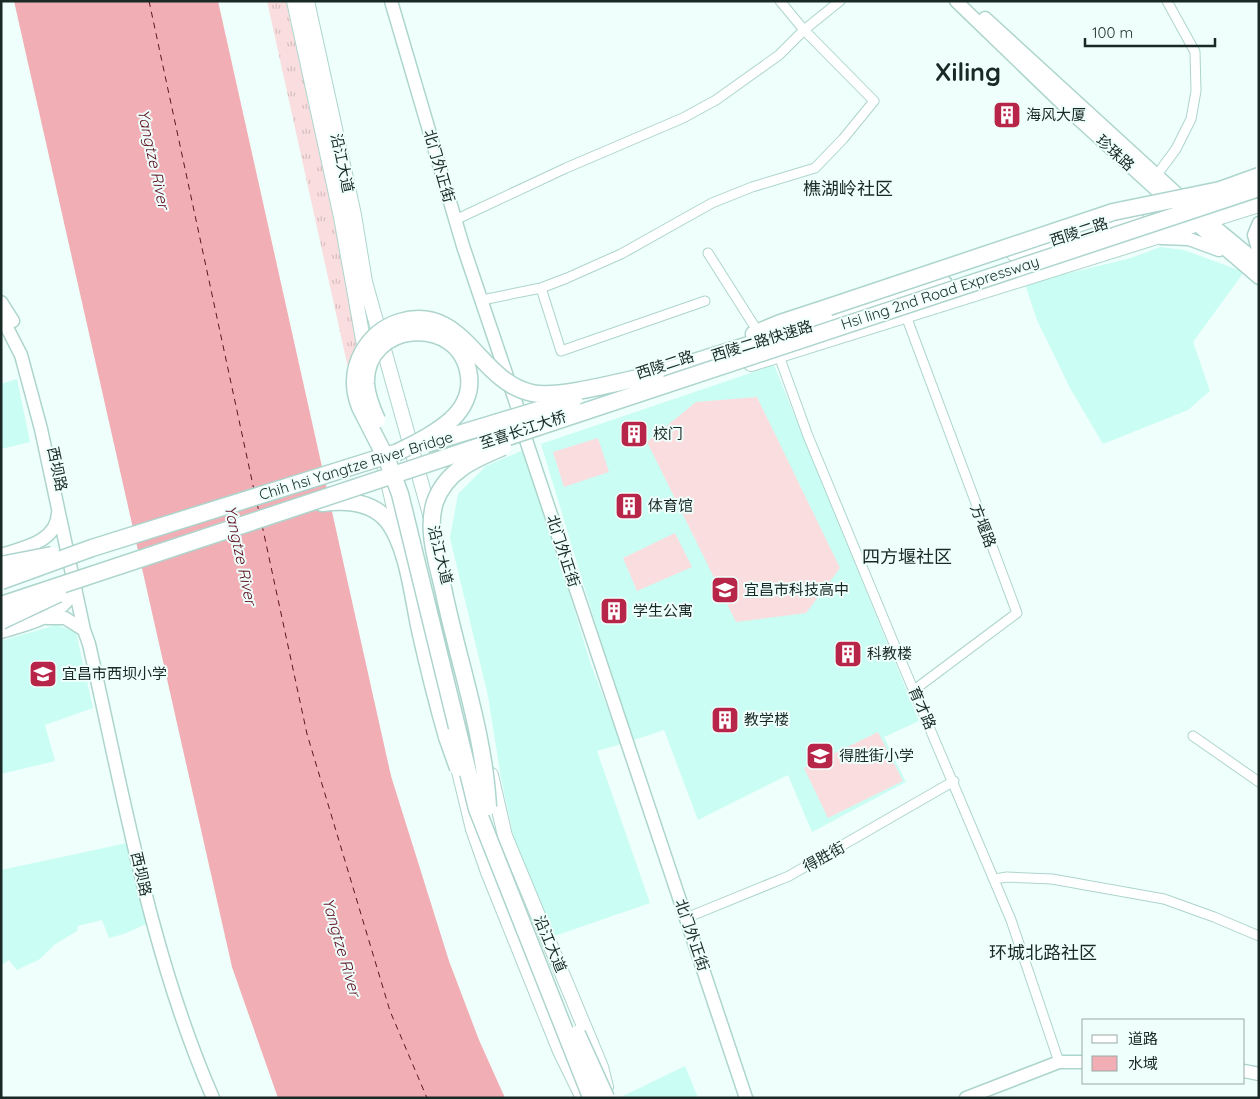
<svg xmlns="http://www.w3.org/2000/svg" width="1260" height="1099" font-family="Quicksand,'Noto Sans SC',sans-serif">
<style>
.built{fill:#cafdf3}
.grass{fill:url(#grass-tufts)}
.pitch{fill:#fadedf}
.water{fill:#f1aeb4}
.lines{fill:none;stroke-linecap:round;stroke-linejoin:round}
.ferry{stroke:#611424;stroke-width:1;stroke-dasharray:6 5;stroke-linecap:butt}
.street-casing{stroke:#add5cd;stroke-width:11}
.secondary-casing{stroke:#add5cd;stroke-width:15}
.primary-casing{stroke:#add5cd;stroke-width:16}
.highway-casing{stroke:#add5cd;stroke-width:19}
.street{stroke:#fff;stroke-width:9}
.secondary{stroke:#fff;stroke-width:12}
.primary{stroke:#fff;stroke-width:14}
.highway{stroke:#fff;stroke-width:16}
.highway-bridge-casing{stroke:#add5cd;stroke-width:19;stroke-linecap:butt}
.highway-bridge{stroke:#fff;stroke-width:16}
.labels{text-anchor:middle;stroke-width:4;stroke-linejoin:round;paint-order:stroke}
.poi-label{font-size:15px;fill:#192926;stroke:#effffb;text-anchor:start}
.street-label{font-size:15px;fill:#192926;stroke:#effffb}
.water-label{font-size:16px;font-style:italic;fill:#611424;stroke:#effffb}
.quarter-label{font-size:18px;fill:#192926;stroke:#effffb}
.town-label{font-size:25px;font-weight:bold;fill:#192926;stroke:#effffb}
</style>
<defs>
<pattern id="grass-tufts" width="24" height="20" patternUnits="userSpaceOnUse" patternTransform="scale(1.25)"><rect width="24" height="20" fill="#fadedf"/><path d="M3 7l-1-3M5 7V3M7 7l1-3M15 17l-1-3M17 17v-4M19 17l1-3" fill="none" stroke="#d6bebf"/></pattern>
</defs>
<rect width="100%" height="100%" fill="#effffb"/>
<path class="built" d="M1160,247l24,3 60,22 -51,70 17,49 -22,19 -85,34 -33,-56 -33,-68 -12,-36 106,-26z
M774,365l145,356 -35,16 22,45 -94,50 -24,-57 -90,45 -34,-90 -33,11 -90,-297z
M17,379l13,63 -29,7v-65z
M526,449l64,213 31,82 -24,7 53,152 -107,37 -26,-87 -16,-75 -13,-82 -38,-158 8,-44 28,-28z
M56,625l20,7 17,76 -48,17 10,36 -54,13v-133z
M127,843l19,81 -22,10 -15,4 -7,-18 -24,6 -1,5 -23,14 -14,14 -23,11 -8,-10 -8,5v-95z
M685,1066l13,32h-77v-1z"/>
<path class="grass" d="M267,1h19l75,339 -13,28z"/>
<path class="pitch" d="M757,397l83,171 -34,45 -70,9 -89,-180 49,-40z
M598,438l11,34 -45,15 -11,-35z
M675,533l17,34 -55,24 -14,-33z
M878,732l25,49 -75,37 -24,-50z"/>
<path class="water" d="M14,1h204l173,775 58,185 30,79 26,58h-227l-46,-131z"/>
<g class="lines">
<path class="ferry" d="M149,1l105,489
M257,503l2,9
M262,525l45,209 83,277 37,87"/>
<defs>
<path id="street" d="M780,1l24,29 36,-29
M1156,176l20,-27 15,-30 5,-28 -1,-39 -28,-51
M455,220l111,-52 117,-50 33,-18 63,-45 25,-25 70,71 -31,38 -28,29 -63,19 -40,16 -91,51 -54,24 -26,10 -59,12
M708,253l52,82
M541,288l20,63 144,-50
M906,316l111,297 -103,77
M779,356l29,80 94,227 109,257 48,142
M1193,736l66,46
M995,879l12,-2 45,2 112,20 50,18 45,19
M686,918l103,-42 165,-95"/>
<path id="secondary" d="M391,1l72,245 56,166 5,22 222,664
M956,1l120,116 97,88
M985,18l201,184
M1201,215l58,48
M1190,219l69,59
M1259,223l-5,12 5,18
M1161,238l28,1 30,11
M1,302l12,19
M1,316l20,39 20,74 43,201 5,14c35,152 61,310 124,454
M1,555c22,-7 56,-13 57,-42
M47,618h18l19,12
M1,632c29,-9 63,-15 75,-46
M1244,1071l15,3
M966,1098l93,-36h25"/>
<path id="primary" d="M294,1l47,216 25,139
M307,1l47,214 11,67 66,236
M1014,254l122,-40
M751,364l508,-159
M385,468l15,67
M456,759l17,70 15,43 72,179 23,47
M491,775l14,61 96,231 5,20"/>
<path id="highway" d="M754,334l26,-11 49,-16
M656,374l288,-90
M322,503c22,-3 50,-2 66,18 20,26 25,77 32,109 8,36 17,72 27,107"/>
</defs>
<use href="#street" class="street-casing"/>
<use href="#secondary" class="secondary-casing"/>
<use href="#primary" class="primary-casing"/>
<use href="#highway" class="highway-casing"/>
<use href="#street" class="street"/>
<use href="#secondary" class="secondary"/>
<use href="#primary" class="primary"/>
<use href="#highway" class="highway"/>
<defs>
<path id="highway-bridge" d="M1209,194l50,-18
M829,307l284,-95 107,-22
M377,420c-5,-11 -10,-23 -11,-36 -3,-63 95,-72 103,-8 2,16 -5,32 -18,44 -16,14 -35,23 -55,33
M426,444l148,-45
M1,565l51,-10
M1,581l91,-33 303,-95
M1,605l1258,-417
M1,621l57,-27
M447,737l11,31
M488,807c-4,-75 -30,-146 -45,-219 -6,-26 -17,-59 -8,-86 11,-31 39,-43 68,-55
M577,1034l29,64
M591,1097l-114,-288 -77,-315 -12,-32 -28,-55c-7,-18 -7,-37 3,-55 8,-14 21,-25 37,-30 64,-19 78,60 132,71 27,6 94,-13 124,-19"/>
</defs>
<use href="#highway-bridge" class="highway-bridge-casing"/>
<use href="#highway-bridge" class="highway-bridge"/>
</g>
<defs>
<symbol id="building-square" viewBox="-11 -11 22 22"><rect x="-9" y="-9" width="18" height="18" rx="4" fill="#b72648" stroke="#effffb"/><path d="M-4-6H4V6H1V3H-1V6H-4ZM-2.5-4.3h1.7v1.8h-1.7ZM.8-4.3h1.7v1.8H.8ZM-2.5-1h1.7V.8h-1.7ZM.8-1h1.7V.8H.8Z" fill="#fff"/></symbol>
<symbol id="school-square" viewBox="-11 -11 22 22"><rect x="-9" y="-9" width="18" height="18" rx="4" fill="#b72648" stroke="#effffb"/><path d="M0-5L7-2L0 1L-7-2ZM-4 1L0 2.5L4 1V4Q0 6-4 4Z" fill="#fff"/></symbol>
</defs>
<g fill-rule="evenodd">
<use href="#building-square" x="991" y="99" width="32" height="32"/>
<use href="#building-square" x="618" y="418" width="32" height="32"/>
<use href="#building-square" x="613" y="490" width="32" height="32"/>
<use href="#school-square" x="709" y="574" width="32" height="32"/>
<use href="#building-square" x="598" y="595" width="32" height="32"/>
<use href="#building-square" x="832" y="638" width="32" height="32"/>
<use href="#school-square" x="27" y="658" width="32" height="32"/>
<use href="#building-square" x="709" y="704" width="32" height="32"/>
<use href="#school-square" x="804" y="740" width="32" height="32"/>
</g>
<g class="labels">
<g class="poi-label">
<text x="1026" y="120">海风大厦</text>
<text x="653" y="439">校门</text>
<text x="648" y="511">体育馆</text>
<text x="744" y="595">宜昌市科技高中</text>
<text x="633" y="616">学生公寓</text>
<text x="867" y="659">科教楼</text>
<text x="62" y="679">宜昌市西坝小学</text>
<text x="744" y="725">教学楼</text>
<text x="839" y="761">得胜街小学</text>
</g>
<g class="street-label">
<text transform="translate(1115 153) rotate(42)" y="5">珍珠路</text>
<text transform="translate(342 163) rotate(78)" y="5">沿江大道</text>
<text transform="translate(439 166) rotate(74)" y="5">北门外正街</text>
<text transform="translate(1079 232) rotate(-18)" y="5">西陵二路</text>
<text transform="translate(940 293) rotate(-18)" y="5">Hsi ling 2nd Road Expressway</text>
<text transform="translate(762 341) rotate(-17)" y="5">西陵二路快速路</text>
<text transform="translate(665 365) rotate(-18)" y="5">西陵二路</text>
<text transform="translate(523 430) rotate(-18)" y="5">至喜长江大桥</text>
<text transform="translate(356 466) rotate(-17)" y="5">Chih hsi Yangtze River Bridge</text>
<text transform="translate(57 469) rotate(78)" y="5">西坝路</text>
<text transform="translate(983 526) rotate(69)" y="5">方堰路</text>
<text transform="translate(563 551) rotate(72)" y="5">北门外正街</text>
<text transform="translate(440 555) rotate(76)" y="5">沿江大道</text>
<text transform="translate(922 708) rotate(66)" y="5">育才路</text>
<text transform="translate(824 857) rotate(-29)" y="5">得胜街</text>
<text transform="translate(141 874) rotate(77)" y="5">西坝路</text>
<text transform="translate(692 935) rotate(71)" y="5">北门外正街</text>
<text transform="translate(550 944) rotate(67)" y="5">沿江大道</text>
</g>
<g class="water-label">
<text transform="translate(154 159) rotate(78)" y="6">Yangtze River</text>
<text transform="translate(241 555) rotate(78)" y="6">Yangtze River</text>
<text transform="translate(342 947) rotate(74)" y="6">Yangtze River</text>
</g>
<g class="quarter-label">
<text x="848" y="195">樵湖岭社区</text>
<text x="907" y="563">四方堰社区</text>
<text x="1043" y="959">环城北路社区</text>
</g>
<g class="town-label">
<text x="968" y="81">Xiling</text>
</g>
</g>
<rect width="1260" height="1099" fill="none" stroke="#192926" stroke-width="5"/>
<rect x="1082" y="1019" width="162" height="65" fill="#effffb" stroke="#99a9a6"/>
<rect x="1092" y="1035" width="25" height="8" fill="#ffffff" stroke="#99a9a6"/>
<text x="1128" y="1044" font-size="15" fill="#192926">道路</text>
<rect x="1092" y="1056" width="25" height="15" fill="#f1aeb4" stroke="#99a9a6"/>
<text x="1128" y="1069" font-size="15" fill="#192926">水域</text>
<path d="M1085 38v8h130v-8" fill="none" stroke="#192926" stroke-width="2.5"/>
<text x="1092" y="38" font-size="15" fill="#192926" stroke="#effffb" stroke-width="4" paint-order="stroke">100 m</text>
</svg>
